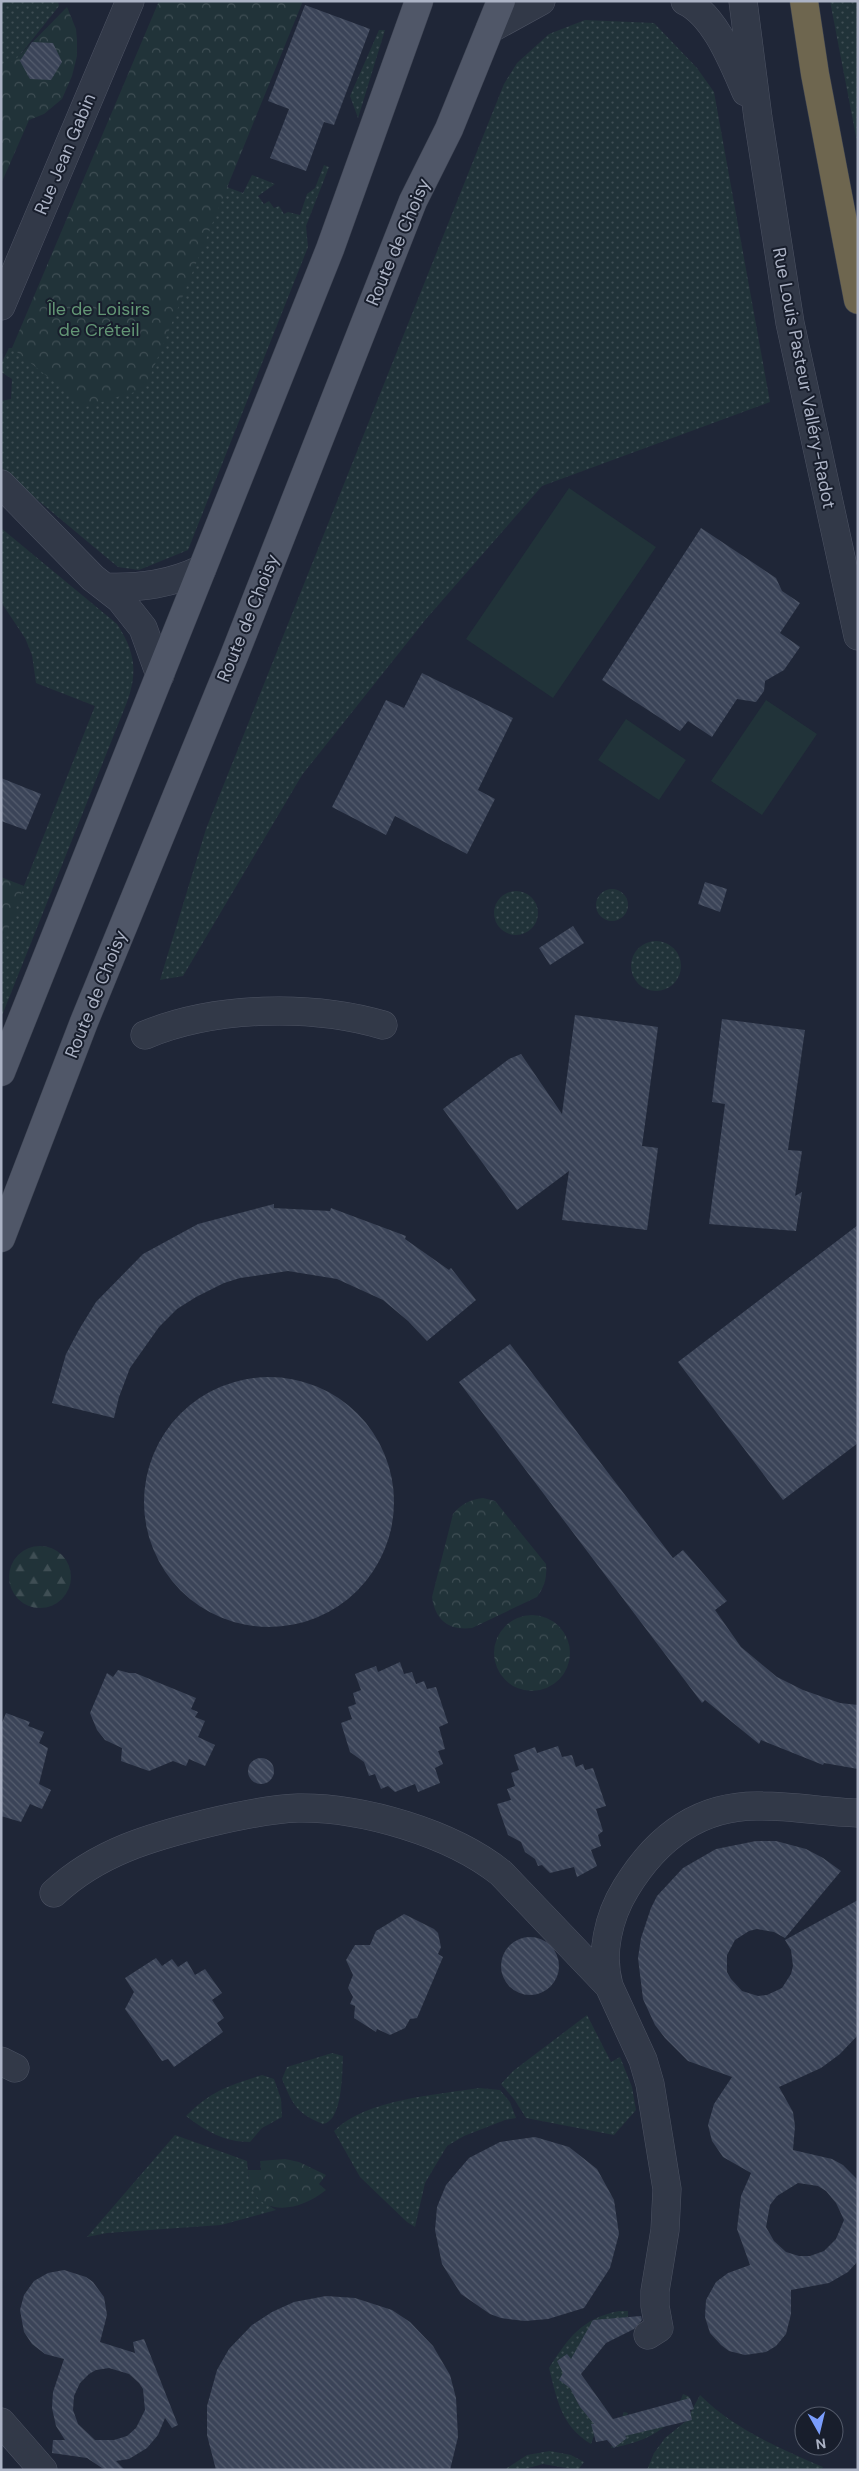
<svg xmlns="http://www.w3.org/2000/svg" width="859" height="2471" font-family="'DM Sans',sans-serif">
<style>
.grass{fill:url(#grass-dots)}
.forest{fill:url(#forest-firs)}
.park{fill:url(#park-crowns)}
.pitch{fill:#213339}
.building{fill:url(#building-back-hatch);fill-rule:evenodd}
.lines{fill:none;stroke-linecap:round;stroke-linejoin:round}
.minor-casing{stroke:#4d5363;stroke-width:29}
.primary-casing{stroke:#3c4251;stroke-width:29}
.motorway-casing{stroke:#3a404f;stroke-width:29}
.minor{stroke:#323948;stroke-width:28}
.primary{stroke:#505768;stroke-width:28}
.motorway{stroke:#6e664f;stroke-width:28}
.labels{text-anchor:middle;stroke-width:4;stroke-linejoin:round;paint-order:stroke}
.street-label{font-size:18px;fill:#acb3c5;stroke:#181e2c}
.park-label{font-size:18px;fill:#639675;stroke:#181e2c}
</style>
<defs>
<pattern id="grass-dots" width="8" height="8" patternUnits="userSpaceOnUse" patternTransform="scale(1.25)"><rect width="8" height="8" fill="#213339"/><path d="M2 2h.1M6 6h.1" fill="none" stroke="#3f4e54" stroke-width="1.8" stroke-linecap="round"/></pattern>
<pattern id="forest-firs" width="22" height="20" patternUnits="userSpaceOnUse" patternTransform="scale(1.25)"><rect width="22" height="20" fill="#213339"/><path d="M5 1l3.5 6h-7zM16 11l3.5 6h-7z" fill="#3f4e54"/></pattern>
<pattern id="park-crowns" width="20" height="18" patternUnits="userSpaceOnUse" patternTransform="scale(1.25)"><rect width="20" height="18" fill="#213339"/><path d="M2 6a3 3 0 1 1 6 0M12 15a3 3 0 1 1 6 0" fill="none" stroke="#3f4e54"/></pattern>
<pattern id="building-back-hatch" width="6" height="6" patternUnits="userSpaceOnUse" patternTransform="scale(1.25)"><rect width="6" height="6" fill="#3b4458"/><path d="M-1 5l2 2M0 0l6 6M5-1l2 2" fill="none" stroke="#555d6e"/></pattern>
</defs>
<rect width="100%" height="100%" fill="#1f2637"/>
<path class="grass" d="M1,1h57l1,5 -58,73z
M830,1h28v146z
M585,20l69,3 43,45 17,24 56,310 -228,84 -116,133 -124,156 -119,201 -23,4 46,-151 298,-745 13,-21 32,-29z
M379,30h6l-27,88 -8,-22z
M324,165l5,2 -23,59 2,21 -120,303 -49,20 -21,-3 -102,-85 -15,-15v-66l10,-2 1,-20 -11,-7v-8l8,-16h7l208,-162 19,7 9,-18 23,9 -17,12 6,8 5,-3 5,7 5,-2 5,8 4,-2 12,3 7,-21 8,-6z
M1,528l116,96c18,28 21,47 10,78l-126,316v-74l94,-238 -59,-23 -4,-28 -7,-17 -24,-36z
M596 905a16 16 0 1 1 32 0a16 16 0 1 1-32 0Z
M494 913a22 22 0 1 1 44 0a22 22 0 1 1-44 0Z
M631 966a25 25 0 1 1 50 0a25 25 0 1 1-50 0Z
M587,2015l24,47 9,-5 12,30 4,23 -22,25 -88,-17 -12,-19 -13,-15 12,-13z
M332,2053l11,3c-1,16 0,65 -20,68 -27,-11 -30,-19 -41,-45l5,-12z
M262,2075l12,4 7,20 1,18 -20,11 -12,14c-26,0 -44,-11 -64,-26 26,-26 42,-30 76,-41z
M479,2088l21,2 10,12 6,16 -11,2 -41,16 -17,10 -22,37 -10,44 -8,-5 -47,-45 -26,-46c32,-32 102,-36 145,-43z
M175,2135l72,26c2,28 6,35 29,49l-55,15 -114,8 -20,4z
M619,2311h9v6l-18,3 -19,11 -17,64 6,12 12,12 13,-14 -14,39c-30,-18 -34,-45 -42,-76 20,-31 32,-49 70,-57z
M683,2394l7,3c-22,33 -41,44 -79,51l13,-36 4,1 -7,20 58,-29z
M700,2395c34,34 79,53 123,72l-2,3h-174l7,-17 11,-15 21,-17z
M550,2451l21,4 13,7 -6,8 -35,-6 -22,6h-17l23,-15z"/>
<path class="forest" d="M9 1577a31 31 0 1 1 62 0a31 31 0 1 1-62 0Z"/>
<path class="park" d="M159,1h144l-158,388 -60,18 -73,-59z
M67,7l9,22 1,11v16l-5,20 -10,23 -18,15 -15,6 -28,64v-118l14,-6z
M1,877l23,9 -23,63z
M483,1498l12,3 51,63c1,14 -1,22 -9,33l-65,31c-23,3 -37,-8 -40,-31l21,-83c9,-11 17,-14 30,-16z
M494 1653a38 38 0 1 1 76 0a38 38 0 1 1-76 0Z
M285,2159l14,3 27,13 -7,9 7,6c-29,24 -76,29 -78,-20h13l-1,-9z"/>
<path class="pitch" d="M569,488l87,59 -103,151 -87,-59z
M766,700l51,34 -55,81 -51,-34z
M626,719l60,41 -27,40 -61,-40z"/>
<path class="building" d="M305,5l65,24 -36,96 -10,-3 -18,49 -36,-13 19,-49 -21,-8z
M32,42l21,1 9,19 -11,18 -21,-1 -10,-18z
M701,528l75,50 6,13 18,12 -20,30 20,14 -16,23 -19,11 -1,10 -8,11 -19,-3 -25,38 -24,-16 -8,10 -78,-51z
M422,673l91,45 -35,72 17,9 -28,55 -72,-38 -9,19 -54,-28 54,-107 18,8z
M1,778l40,16 -15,36 -25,-9z
M705,882l22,7 -7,23 -22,-8z
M573,926l11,17 -34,22 -11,-17z
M575,1015l83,12 -16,119 16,2 -11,82 -85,-10 7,-49 -52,39 -74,-101 66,-50 12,-5 41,60z
M722,1019l83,11 -17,120 14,1 -7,45 7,-4 -6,39 -87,-7 16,-120 -13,-2z
M274,1204v4l56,3 1,-3 75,28 -1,3 44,31 2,-2 25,32 -49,41 -19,-20 -25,-21 -46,-21 -49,-8 -48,7 -16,5 -28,14 -19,12 -18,18 -29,41 -11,29 -5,21 -62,-15 14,-49 14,-26 16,-26 47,-48 55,-30z
M858,1225v218l-75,57 -105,-138z
M510,1344l163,214 10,-8 44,51 -12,9 26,37 36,30 26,13 37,13 18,2v64l-34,-6 -1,2 -62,-25 -2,4 -54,-44 -3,3 -243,-321z
M144 1502a125 125 0 1 1 250 0a125 125 0 1 1-250 0Z
M400,1662l4,12 8,-2 4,12 8,-3 3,8 9,-2 12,36 -9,4 6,22 -7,2 5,13 -8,4 5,15 -22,9 -3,-8 -20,8 -7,-6 -7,3 -6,-15 -6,2 -5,-14 -14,-10 -9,-29 11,-4 -4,-12 8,-3 -3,-11 8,-3 -6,-16 21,-8 2,6z
M118,1670l11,3h6l61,25 -5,11 7,3 -3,5 10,4 -7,16 17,8 -10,21 -16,-7 -3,7 -13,-5 -24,10 -28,-10 1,-13 -17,-8 -8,-10 -7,-17 17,-40 6,4z
M6,1713l24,9 -2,4 16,6 -5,11 9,5 -9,36 12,6 -9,19 -12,-5 -9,18 -20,-6v-91z
M558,1746l4,11 10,-2 4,12 7,-3 2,6 8,-2 13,38 -10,3 7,22 -5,4 3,11 -10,4 6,16 -20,11 -3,-10 -24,6 -8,-8 -4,1 -3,-7 -10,-7 -4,-10 -13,-7 -11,-31 14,-4 -4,-11 8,-3 -4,-13 8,-3 -5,-15 21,-8 2,6z
M248 1771a13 13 0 1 1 26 0a13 13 0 1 1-26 0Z
M756,1841h20l30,8 17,9 18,13 -56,67 -11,-6 -17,-3 -8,2 -14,9 -8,15v17l4,7 11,12 16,5 9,-1 15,-7 9,-14 2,-8 -2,-16 -6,-10 73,-40v135l-18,19 -19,14 -42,19 14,25 2,14 -2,24 39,9 11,6 15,15v81l-10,11 -19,11 -38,7v24l-5,20 -10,12 -10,6 -21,3 -16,-4 -8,-6 -11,-12 -5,-16 1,-17 10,-18 12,-9 22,-8 -13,-36 4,-33 10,-23 -28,-16 -11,-16 -4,-16 6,-21 18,-27 -44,-16 -23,-23 -10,-13 -12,-26 -5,-41 3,-20 10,-30 6,-12 26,-28 33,-19zM798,2183l20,3 8,5 10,12 8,17 -8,19 -12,12 -14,5h-11l-13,-4 -12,-11 -8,-14 4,-22 7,-9z
M404,1914l30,15 4,4 3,14 -3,7 5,3 -26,61 -7,1 -5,9 -15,7 -13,-6 -1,3 -22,-14 1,-12 -5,-2 3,-7 -5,-9 5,-13 -7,-15 9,-15h15l6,-14z
M501 1966a29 29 0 1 1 58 0a29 29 0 1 1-58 0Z
M156,1958l6,8 10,-7 6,8 9,-6 8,14 10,-6 17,24 -10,7 12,18 -7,5 6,9 -49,35 -6,-8 -6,2 -37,-52 9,-17 -9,-14z
M535,2137l34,10 28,22 17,31 5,34 -9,34 -26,40 -36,11 -23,2 -24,-3 -11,-4 -29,-20 -19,-30 -7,-34 2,-23 9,-22 23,-27 31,-16z
M64,2270l22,7 7,5 11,15 3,18 -7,27 35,11 -2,-11 11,-3 34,86 -6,3 -7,-10 -7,17 -11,13 -18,11 -13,2 9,9h-20l-18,-12 -35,-5 1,-13h12l-9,-14 -4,-18 1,-16 11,-33 -19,-5 -13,-10 -8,-12 -4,-22 4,-15 10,-14 14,-8zM109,2368l20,6 10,9 4,6 2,21 -9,18 -9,8 -13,4h-19l-17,-16 -5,-14 1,-14 6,-13 9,-9 7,-4z
M326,2296l29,2 37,12 18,12 23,24 17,29 6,23 2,39 -8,33h-234l-9,-35v-29l10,-36 12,-21 23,-24 20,-13 22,-10z
M641,2316l1,4 -8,9 -28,14 -25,31 32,45 77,-21 4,11 -4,1 2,10 -67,16 2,2 -13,10 -7,-8 -11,2 -5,-18h3l-14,-17 -10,-19 -11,-8 4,-7 -6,-12 10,-7 4,5 22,-39z"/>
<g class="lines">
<defs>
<path id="minor" d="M685,1c30,14 48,62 61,91
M743,1l15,117 32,205 68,313
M490,29l51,-28
M1,306l129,-305
M1,484l92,94 27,21 23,29 17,47
M107,587c34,1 64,-3 95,-18
M145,1035c70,-29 166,-31 238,-10
M54,1893c44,-41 97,-56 154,-70 29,-7 60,-14 90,-15 64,-1 153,25 203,65l108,113 34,74 7,24 17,105 -2,41 -10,61v15l4,22 -11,7
M609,1986c-9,-32 -1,-69 17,-98 31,-51 74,-84 136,-82 32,0 64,6 96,7
M1,2061l14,7
M1,2422l42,48"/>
<path id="primary" d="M1,1072l329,-823 89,-248
M1,1238l83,-216 150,-366 179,-455 36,-72 52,-128"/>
<path id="motorway" d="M804,1l11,73 43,226"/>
</defs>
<use href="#minor" class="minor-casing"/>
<use href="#primary" class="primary-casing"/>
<use href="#motorway" class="motorway-casing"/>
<use href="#minor" class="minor"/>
<use href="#primary" class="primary"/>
<use href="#motorway" class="motorway"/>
</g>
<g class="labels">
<g class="street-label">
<text transform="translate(65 154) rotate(-67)" y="6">Rue Jean Gabin</text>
<text transform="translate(398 242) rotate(-67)" y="6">Route de Choisy</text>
<text transform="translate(804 378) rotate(79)" y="6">Rue Louis Pasteur Valléry-Radot</text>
<text transform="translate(248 618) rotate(-68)" y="6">Route de Choisy</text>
<text transform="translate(96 994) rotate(-68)" y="6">Route de Choisy</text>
</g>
<g class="park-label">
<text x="99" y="315">Île de Loisirs<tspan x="99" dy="21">de Créteil</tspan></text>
</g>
</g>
<rect width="859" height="2471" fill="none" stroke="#acb3c5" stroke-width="5"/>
<g transform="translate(819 2431) rotate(172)"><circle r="24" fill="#181e2c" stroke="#535a69"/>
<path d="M0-4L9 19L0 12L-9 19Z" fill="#7a9dfc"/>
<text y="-8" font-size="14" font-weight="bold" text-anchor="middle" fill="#acb3c5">N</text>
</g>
</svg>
